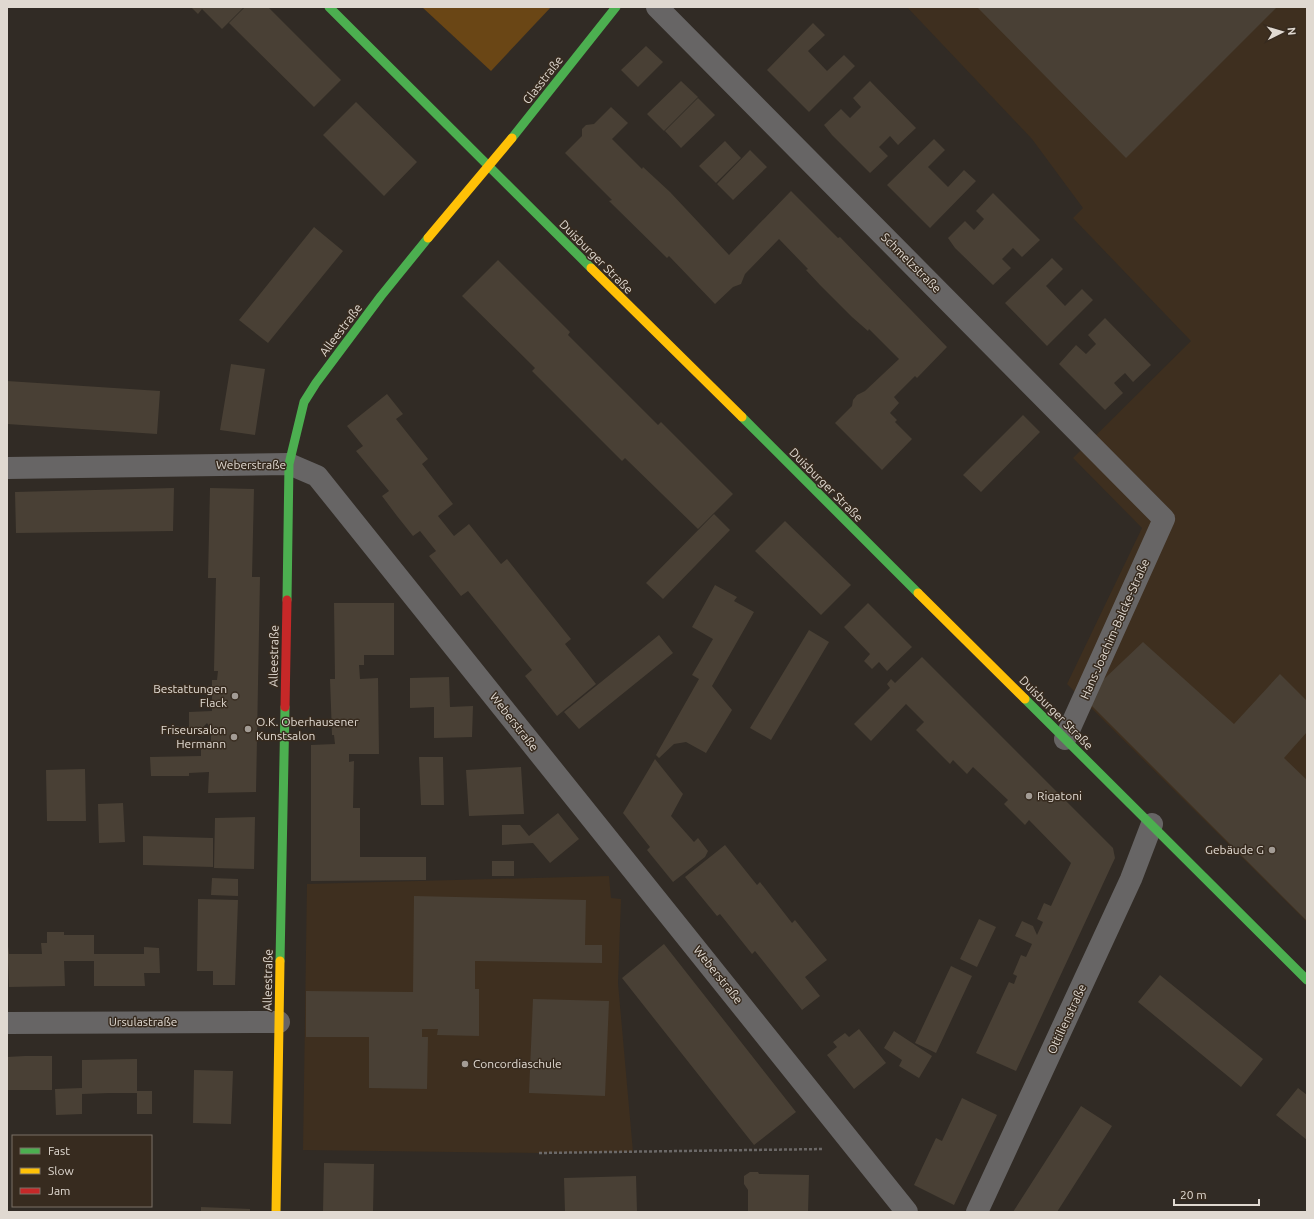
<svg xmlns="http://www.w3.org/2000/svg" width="1314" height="1219" font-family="Ubuntu,sans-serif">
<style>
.built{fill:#3e2f1f}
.green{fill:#6a4615}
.building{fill:#494035}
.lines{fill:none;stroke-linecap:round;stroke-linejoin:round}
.path{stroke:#6b6867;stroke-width:2.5;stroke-dasharray:3 2;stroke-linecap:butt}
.street{stroke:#676565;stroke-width:22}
.fast{stroke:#4caf50;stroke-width:9}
.slow{stroke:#ffc107;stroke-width:9}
.jam{stroke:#c62828;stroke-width:9}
.poi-dot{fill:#a39c95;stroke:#372b1f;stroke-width:1.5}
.labels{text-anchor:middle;stroke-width:3;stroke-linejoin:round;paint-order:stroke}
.street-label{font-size:12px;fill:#e0d9d1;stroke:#372b1f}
.poi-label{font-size:12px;fill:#e0d9d1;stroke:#372b1f;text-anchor:end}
</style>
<rect width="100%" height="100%" fill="#312b25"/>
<path class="built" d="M907,7h400v915l-240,-238 75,-156 -69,-70 118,-117 -118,-123 10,-10 -51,-69z
M609,876l2,22 10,1 -3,84 15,169 -94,1 -236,-3 4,-266z"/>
<path class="green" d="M422,7h129l-60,64z"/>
<path class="building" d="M191,7h53l-22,22 -20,-20 -4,5z
M245,7h23l73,73 -27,27 -85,-84z
M977,7h300l-151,151z
M813,23l12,12 -17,16 19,20 17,-16 11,11 -46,46 -42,-42z
M646,46l17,16 -25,25 -17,-17z
M681,81l17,16 -34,34 -17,-17z
M870,81l46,47 -18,17 -8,-9 -11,11 9,9 -18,17 -38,-38 -8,-10 17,-16 9,9 11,-11 -8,-9z
M698,98l17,17 -34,33 -16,-17z
M356,102l61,60 -33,34 -61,-61z
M611,107l17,16 -16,16 30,30 1,-2 27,25 59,63 62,-64 47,47 2,-1 107,110 -30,31 -2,-2 -21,21 5,6 -9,10 7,7 -2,2 17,17 -30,31 -47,-47 17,-17 1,-6 4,-5 8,-4 34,-32 -30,-30 -1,2 -16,-14 -32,-32 -14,-15 2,-1 -29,-30 -34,35 -4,10 -8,3 -18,17 -46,-48 -2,2 -58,-57 3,-1 -47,-47 17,-17v-7l4,-4 8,-1z
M934,139l11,11 -17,17 20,20 16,-17 12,11 -46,47 -43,-43z
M725,141l16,17 -25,25 -17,-17z
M750,150l17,17 -34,33 -16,-16z
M993,193l47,47 -18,17 -9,-9 -11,11 9,9 -18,17 -38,-37 -7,-10 17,-17 9,9 10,-11 -8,-8z
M314,227l29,24 -75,92 -29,-23z
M1052,258l11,11 -17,17 19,20 17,-17 11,11 -46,46 -42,-43z
M498,260l72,72 -2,3 90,90 3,-3 72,72 -35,35 -73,-71 -3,3 -90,-90 3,-3 -73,-72z
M1105,318l46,47 -18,17 -8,-9 -11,10 9,10 -18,17 -46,-46 17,-19 10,9 10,-10 -8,-9z
M231,364l34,5 -10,66 -35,-5z
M7,381l153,10 -3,43 -150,-10z
M387,394l16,20 -7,5 32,40 -6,5 31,40 -15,12 16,20 15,-12 32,40 6,-5 64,80 -6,5 31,40 -39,32 -32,-40 7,-6 -64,-79 -7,5 -32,-40 7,-5 -16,-20 -7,5 -16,-20 -15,-20 7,-5 -33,-40 7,-5 -16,-20z
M1023,415l17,17 -59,60 -18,-17z
M174,488l-1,43 -157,2 -1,-41z
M210,488l44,1 -2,88h8l-4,215 -48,1 1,-21 -20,1v3h-38l-1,-19 51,-1v-7h5l5,-5v-15l-4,-6 -4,4 -14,1v-16l23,-1v-31h5l1,-9h-4l2,-93h-8z
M714,514l16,16 -67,69 -17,-16z
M785,521l66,64 -30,30 -66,-64z
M715,585l22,12 -3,4 20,11 -42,74 20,24 -26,43 -20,-11 -12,2 -15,14 -3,-3 43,-76 -7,-4 21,-36 -21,-12z
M334,603h60v52h-30v10h-5l1,14 18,-1 1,76h-30v8l5,-1 -1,47h7v49h66v23l-115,1v-136l24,-1 -1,-9h-2l-2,-56h5z
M868,603l44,44 -25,24 -8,-9 -7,7 -8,-8 6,-7 -26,-27z
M809,630l20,12 -58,98 -21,-12z
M659,635l14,18 -94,76 -15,-17z
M1143,642l91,82 46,-50 27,27v31l-23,26 23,22v141l-223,-223z
M922,657l191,191 2,10 -99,213 -40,-18 33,-71 5,2 3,-8 -4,-2 8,-19 5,2 6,-13 -17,-8 7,-15 11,5 4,9 6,-13 -6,-3 7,-16 7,3 20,-43 -42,-43 -4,5 -21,-21 4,-4 -35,-33 -6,7 -14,-14 -3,4 -34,-34 8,-8 -18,-18 -35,37 -17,-17 36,-36 -3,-4 4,-5 4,4z
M449,677l1,30 23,-1 -1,31 -38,1v-31l-24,1v-30z
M419,757h24l1,48h-23z
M655,759l28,35 -12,22 23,26 4,-4 10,13 -3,6 -32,25 -26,-32 3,-3 -27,-34z
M521,767l3,47 -55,2 -3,-46z
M85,769l1,52h-39l-1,-51z
M123,803l2,39 -26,1 -1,-39z
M558,813l21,26 -29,24 -17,-20 -31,2v-20h18l9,11z
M255,817l-1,52 -40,-1 1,-50z
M143,836l70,2v29l-70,-2z
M725,845l32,40 3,-3 32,41 3,-3 32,40 -22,17 15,19 -18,14 -47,-59 -3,3 -32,-40 -3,2 -32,-39z
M492,861h22v15h-22z
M212,878l26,1v17l-27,-1z
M414,896l172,4 -1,45h17v18l-127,-2v28h4v47l-42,-1 1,-6h-16v8h6l-1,52 -58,-1v-51h-63v-46l107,1z
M198,899l40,1 -3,85h-22v-14h-16z
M979,919l17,8 -19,40 -17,-8z
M47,932h17v3h30v19h50v-7l15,1 1,25h-16l1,13h-51v-25h-30l1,25 -56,1 -2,-49 2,16h33l-1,-11h6z
M664,944l132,168 -42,33 -132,-167z
M951,966l21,10 -36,77 -21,-10z
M1160,975l103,84 -22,28 -103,-85z
M533,999l76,2 -4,95 -76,-3z
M859,1029l27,34 -32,26 -27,-34 10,-8 -4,-5 12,-9 4,4z
M894,1031l38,25 -13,22 -20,-12 3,-6 -18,-12z
M25,1056h27v34h-45v-33z
M137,1059v32h15v23h-15v-21h-28l-27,1v20l-26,1 -1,-26 27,-1v-28z
M194,1070l39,1 -2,53 -38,-1z
M1298,1088l9,7v45l-31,-25z
M962,1098l35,17 -43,90 -40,-20 22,-47 6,3z
M1081,1106l31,20 -55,86h-44z
M324,1163l50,1 -1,48h-50z
M750,1172h8l1,2 50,1 -1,37h-60v-22l-4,-6v-8z
M636,1176l1,36h-72l-1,-34z
M201,1207l49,2v3h-49z"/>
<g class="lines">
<path class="path" d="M539,1153l285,-4"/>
<path class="street" d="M657,7l507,512 -99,220
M7,468l282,-4 28,12 590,736
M7,1023l272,-1
M977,1212l154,-333 21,-55"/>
<path class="fast" d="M329,7l262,261
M512,138l104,-131
M742,417l176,176
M287,600l2,-136 15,-62 12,-19 65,-87 47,-58
M1025,699l282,281
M280,961l5,-254"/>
<path class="slow" d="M428,238l84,-100
M591,268l151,149
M918,593l107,106
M276,1212l4,-251"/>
<path class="jam" d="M285,707l2,-107"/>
</g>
<g class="poi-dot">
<circle cx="235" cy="696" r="4"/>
<circle cx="248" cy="729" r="4"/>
<circle cx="234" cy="737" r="4"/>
<circle cx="1029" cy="796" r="4"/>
<circle cx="1272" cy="850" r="4"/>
<circle cx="465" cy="1064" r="4"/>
</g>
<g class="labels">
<g class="street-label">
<text transform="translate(543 80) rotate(-52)" y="4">Glasstraße</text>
<text transform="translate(596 257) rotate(45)" y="4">Duisburger Straße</text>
<text transform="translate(911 263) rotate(45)" y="4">Schmelzstraße</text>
<text transform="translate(341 330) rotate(-53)" y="4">Alleestraße</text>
<text x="251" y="469">Weberstraße</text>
<text transform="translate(826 485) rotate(45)" y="4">Duisburger Straße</text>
<text transform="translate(1115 629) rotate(-66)" y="4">Hans-Joachim-Balcke-Straße</text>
<text transform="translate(274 656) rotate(-89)" y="4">Alleestraße</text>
<text transform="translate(1056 713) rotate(45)" y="4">Duisburger Straße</text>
<text transform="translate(514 722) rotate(52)" y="4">Weberstraße</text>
<text transform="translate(718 975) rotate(51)" y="4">Weberstraße</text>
<text transform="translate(268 980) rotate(-89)" y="4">Alleestraße</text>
<text transform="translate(1067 1019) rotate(-65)" y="4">Ottilienstraße</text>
<text x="143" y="1026">Ursulastraße</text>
</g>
<g class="poi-label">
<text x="227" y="693">Bestattungen<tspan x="227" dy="14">Flack</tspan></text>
<text x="256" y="726" text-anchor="start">O.K. Oberhausener<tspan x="256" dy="14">Kunstsalon</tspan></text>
<text x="226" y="734">Friseursalon<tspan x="226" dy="14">Hermann</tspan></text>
<text x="1037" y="800" text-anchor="start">Rigatoni</text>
<text x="1264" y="854">Gebäude G</text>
<text x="473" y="1068" text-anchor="start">Concordiaschule</text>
</g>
</g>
<rect width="1314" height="1219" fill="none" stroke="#e0d9d1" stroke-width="16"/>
<rect x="12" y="1135" width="140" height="72" fill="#372b1f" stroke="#7b7166"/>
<rect x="20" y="1148" width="20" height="6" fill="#4caf50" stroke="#7b7166"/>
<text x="48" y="1155" font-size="12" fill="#e0d9d1">Fast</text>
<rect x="20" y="1168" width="20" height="6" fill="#ffc107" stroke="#7b7166"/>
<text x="48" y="1175" font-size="12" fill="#e0d9d1">Slow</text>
<rect x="20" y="1188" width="20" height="6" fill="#c62828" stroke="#7b7166"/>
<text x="48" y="1195" font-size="12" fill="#e0d9d1">Jam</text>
<g transform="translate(1282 32) rotate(85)" stroke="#372b1f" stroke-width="3" paint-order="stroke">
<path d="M0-3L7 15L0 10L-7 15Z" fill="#e0d9d1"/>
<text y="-6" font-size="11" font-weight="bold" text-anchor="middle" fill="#e0d9d1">N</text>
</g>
<path d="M1174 1199v6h85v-6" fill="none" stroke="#e0d9d1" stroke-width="2"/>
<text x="1180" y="1199" font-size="12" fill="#e0d9d1" stroke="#372b1f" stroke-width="3" paint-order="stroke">20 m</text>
</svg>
